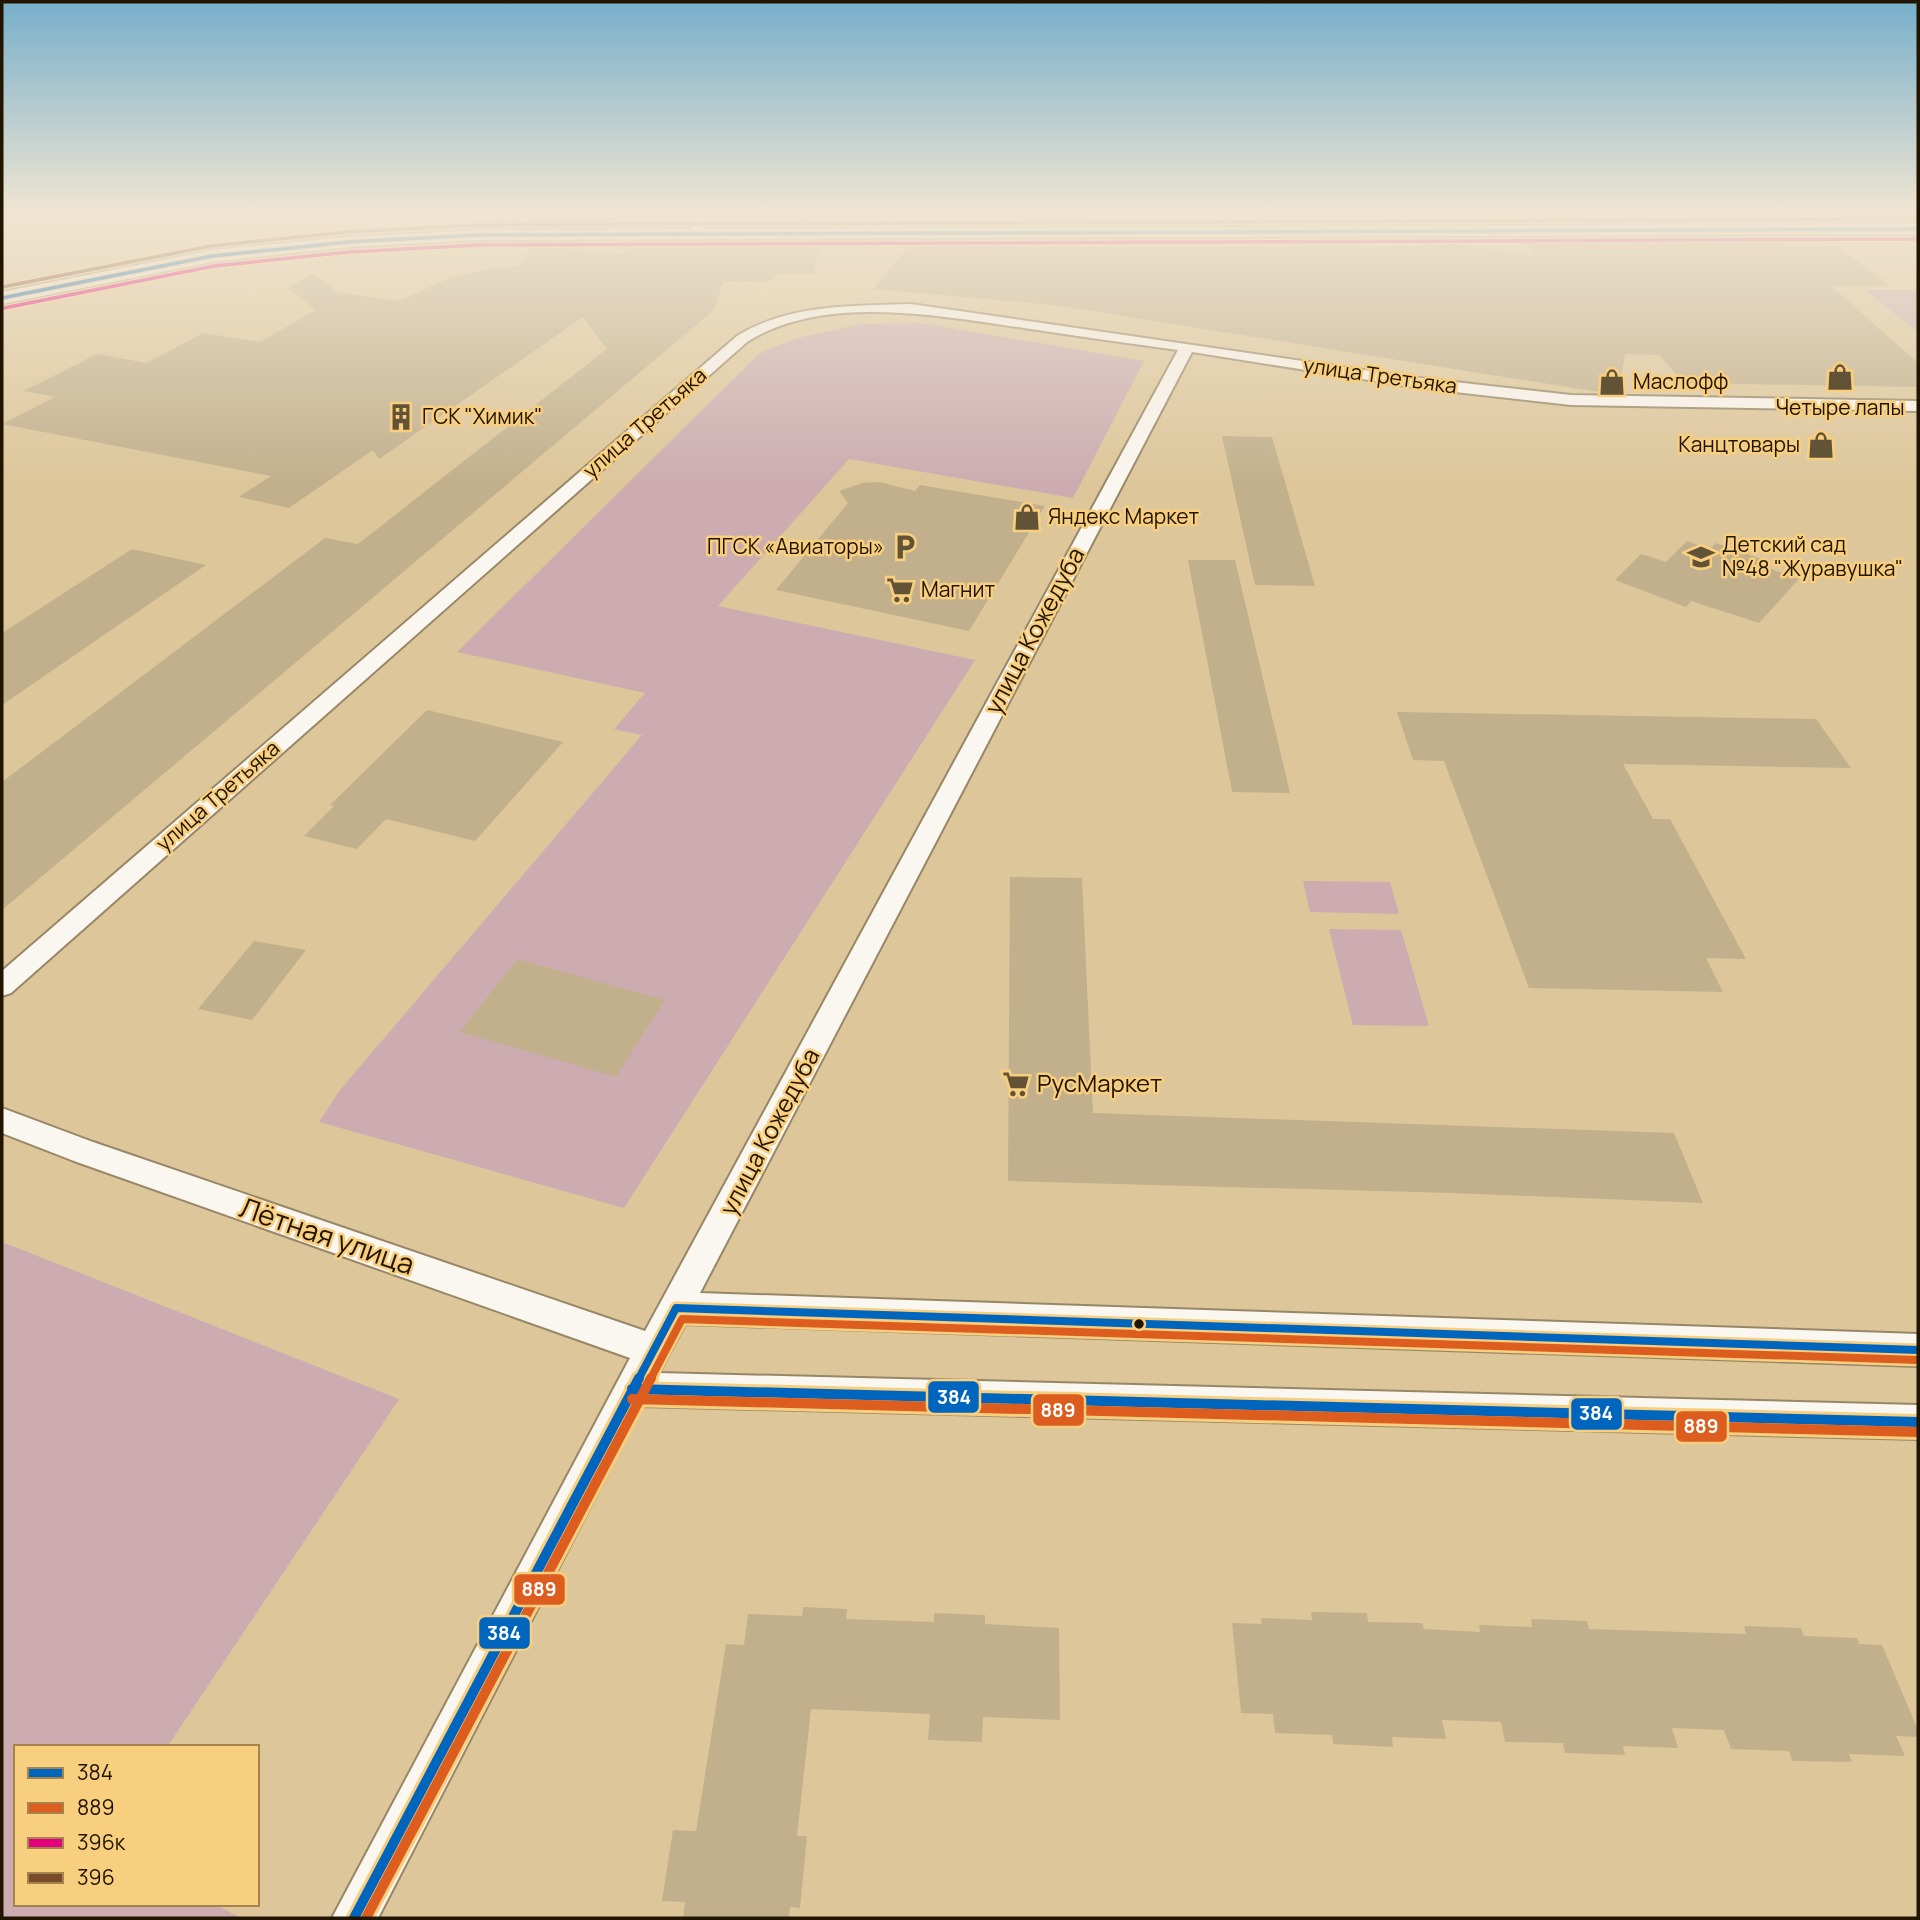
<svg xmlns="http://www.w3.org/2000/svg" width="1920" height="1920" font-family="Manrope,sans-serif">
<style>
.green{fill:#ccacb1}
.building{fill:#c2b08d}
.lines{fill:none;stroke-linecap:round;stroke-linejoin:round}
.street-casing{stroke:#978767;stroke-width:4}
.primary-casing{stroke:#ad9d7d;stroke-width:4}
.street{fill:#faf6f0;fill-rule:evenodd}
.primary{fill:#eee7db;fill-rule:evenodd}
.bus-1-far2-casing{stroke:#f8ce7f;stroke-width:6}
.bus-1-far1-casing{stroke:#f8ce7f;stroke-width:13}
.bus-1-casing{stroke:#f8ce7f;stroke-width:16}
.bus-2-far1-casing{stroke:#f8ce7f;stroke-width:13}
.bus-2-casing{stroke:#f8ce7f;stroke-width:16}
.bus-3-casing{stroke:#f8ce7f;stroke-width:6}
.bus-4-casing{stroke:#f8ce7f;stroke-width:6}
.bus-1-far2{stroke:#0065bd;stroke-width:3.5}
.bus-1-far1{stroke:#0065bd;stroke-width:8}
.bus-1{stroke:#0065bd;stroke-width:10}
.bus-2-far1{stroke:#dd5d1f;stroke-width:8}
.bus-2{stroke:#dd5d1f;stroke-width:10}
.bus-3{stroke:#e5007d;stroke-width:3.5}
.bus-4{stroke:#7a4b2a;stroke-width:3.5}
.bus-dot{fill:#211500;stroke:#f8ce7f;stroke-width:2.5}
.labels{text-anchor:middle;stroke-width:5;stroke-linejoin:round;paint-order:stroke}
.far-street-label{font-size:21px;fill:#211500;stroke:#f8ce7f}
.far-poi-label{font-size:21px;fill:#211500;stroke:#f8ce7f;text-anchor:start}
.street-label{font-size:24px;fill:#211500;stroke:#f8ce7f}
.poi-label{font-size:24px;fill:#211500;stroke:#f8ce7f;text-anchor:start}
.near-street-label{font-size:28px;fill:#211500;stroke:#f8ce7f}
.line-badge{stroke:#f8ce7f;stroke-width:2.5}
.badge-label{font-size:19px;text-anchor:middle;font-weight:bold;fill:#fff}
</style>
<rect width="100%" height="100%" fill="#ddc69a"/>
<path class="green" d="M1453,213h404l10,6 -397,4z
M603,218l6,3 -2,5 -119,1 3,-5 9,-3z
M1865,290h53v42z
M922,323l222,38 -71,137 -224,-39 -131,147 257,54 -351,548 -305,-86 21,-32 302,-355 -28,-6 31,-36 -188,-41 303,-299 37,-15 64,-14z
M1303,881l87,1 9,32 -89,-2z
M1329,929l72,1 28,96 -76,-1z
M2,1242l397,157 -232,348h-151v157h199l25,14h-238z"/>
<path class="building" d="M720,213h90l-2,13h-92z
M1435,240l101,16 -12,-13 253,-2 8,6 52,-1 54,40h-60l87,77v24l-235,-4 -23,-28 -35,-1 -6,39h-14l-551,-88 -181,-16 35,-42h512z
M806,241l-1,7 13,-1 -4,27h-41l-1,7 -49,1 -9,28 -712,600v-128l323,-244 33,6 249,-195 -24,-32 -204,142 -6,-9 -84,58 -50,-11 32,-21 -269,-52 53,-27 -31,-6 73,-37 50,9 56,-30 57,9 56,-32 -28,-22 25,-14 24,18 62,9 53,-24 42,-9 26,-2 11,-21 93,9 2,-6h83l2,-6z
M1222,436l50,1 43,149 -60,-1z
M879,482l36,9 5,-6 125,21 -76,125 -193,-41 72,-87 -9,-12 23,-8z
M1687,541l23,8 6,-6 48,17 -4,5 39,14 -40,44 -68,-22 -5,6 -71,-27 26,-26 25,8z
M132,549l74,16 -204,140v-72z
M1188,560h47l55,233 -58,-1z
M427,710l136,32 -88,99 -89,-22 -29,30 -53,-13 30,-30 -4,-1z
M1397,712l419,7 35,49 -228,-4 30,55h17l76,140 -40,-1 17,34 -194,-4 -85,-227 -31,-1z
M1010,877l72,1 11,235 581,20 29,70 -251,-10 -444,-12z
M254,941l52,9 -54,70 -54,-11z
M517,959l148,41 -49,77 -156,-45z
M803,1607l44,2 -1,10 88,3v-9l51,2v9l74,4 1,92 -77,-3 -1,25 -54,-2 2,-26 -119,-5 -14,127h10l-7,72 -10,-1 -1,11h-106l2,-16 -23,-1 11,-71 23,1 30,-187 18,1 4,-31 54,2z
M1311,1612l56,1 1,9 54,1 2,6 56,3 -1,-7 53,2 -1,-8 56,2 2,8 157,5 -2,-8 57,2 3,8 53,2 2,6 23,1 36,85v7l-22,-1 9,20 -56,-2 3,8 -60,-1 -3,-10 -58,-2 -7,-19 -52,-2 6,20 -55,-2 2,9 -60,-2 -2,-10 -58,-1 -4,-20 -59,-2 4,19 -54,-2 1,10 -60,-3 -1,-9 -57,-2 -2,-19 -32,-1 -9,-90 30,1 -1,-6 51,2z"/>
<g class="lines">
<defs>
<path id="street" d="M697,213h12l-7,20 -6,4 -6,-4z
M911,304l508,74 152,17 347,6v10l-347,-6 -152,-17 -227,-36 -492,941 1218,41v32l-1233,-42 -26,49 1259,32v34l-1276,-33 -264,512h-46l298,-560 -556,-197 -72,-28v-25l91,34 552,189 533,-981c-51,-7 -102,-14 -154,-22 -85,-12 -200,-35 -277,14l-736,651 -9,3v-25l735,-635c51,-32 116,-30 174,-32z"/>
<path id="primary" d="M1918,224v10l-1440,6 -130,7 -136,15 -210,42v-12l210,-42 136,-13 130,-7z"/>
</defs>
<use href="#street" class="street-casing"/>
<use href="#primary" class="primary-casing"/>
<use href="#street" class="street"/>
<use href="#primary" class="primary"/>
<defs>
<path id="bus-1-far2" d="M2,298l210,-42 136,-14 130,-7 1440,-6"/>
<path id="bus-1-far1" d="M638,1380l38,-72 1242,42"/>
<path id="bus-1" d="M632,1389l1286,33
M354,1918l285,-540"/>
<path id="bus-2-far1" d="M650,1380l32,-61 1236,41"/>
<path id="bus-2" d="M632,1399l1286,33
M366,1918l285,-540"/>
<path id="bus-3" d="M4,308l210,-42 135,-14 129,-7 1440,-6"/>
<path id="bus-4" d="M2,287l209,-41 136,-14 130,-7 1441,-6"/>
</defs>
<use href="#bus-1-far2" class="bus-1-far2-casing"/>
<use href="#bus-1-far1" class="bus-1-far1-casing"/>
<use href="#bus-1" class="bus-1-casing"/>
<use href="#bus-2-far1" class="bus-2-far1-casing"/>
<use href="#bus-2" class="bus-2-casing"/>
<use href="#bus-3" class="bus-3-casing"/>
<use href="#bus-4" class="bus-4-casing"/>
<use href="#bus-1-far2" class="bus-1-far2"/>
<use href="#bus-1-far1" class="bus-1-far1"/>
<use href="#bus-1" class="bus-1"/>
<use href="#bus-2-far1" class="bus-2-far1"/>
<use href="#bus-2" class="bus-2"/>
<use href="#bus-3" class="bus-3"/>
<use href="#bus-4" class="bus-4"/>
</g>
<linearGradient id="sky" x2="0" y2="1"><stop stop-color="#77afcb"/><stop offset="0.44" stop-color="#f0e5d2"/><stop offset="1" stop-color="#f0e5d2" stop-opacity="0"/></linearGradient>
<rect width="1920" height="482" fill="url(#sky)"/>
<defs>
<symbol id="shop-bare" viewBox="-9 -9 18 18"><path d="M-5-2.5h2.3a2.7 3.5 0 0 1 5.4 0H5L5.5 6h-11ZM-1.5-2.5h3a1.5 2.3 0 0 0-3 0Z" fill="#635336" stroke="#f8ce7f" stroke-width="2.5" paint-order="stroke"/></symbol>
<symbol id="building-bare" viewBox="-9 -9 18 18"><path d="M-4-6H4V6H1V3H-1V6H-4ZM-2.5-4.3h1.7v1.8h-1.7ZM.8-4.3h1.7v1.8H.8ZM-2.5-1h1.7V.8h-1.7ZM.8-1h1.7V.8H.8Z" fill="#635336" stroke="#f8ce7f" stroke-width="2.5" paint-order="stroke"/></symbol>
<symbol id="parking-bare" viewBox="-9 -9 18 18"><path d="M-3.5-5.5H1a3.5 3.5 0 0 1 0 7H-1V5.5H-3.5ZM-1-3.4V-.6H.8a1.4 1.4 0 0 0 0-2.8Z" fill="#635336" stroke="#f8ce7f" stroke-width="2.5" paint-order="stroke"/></symbol>
<symbol id="school-bare" viewBox="-9 -9 18 18"><path d="M0-5L7-2L0 1L-7-2ZM-4 1L0 2.5L4 1V4Q0 6-4 4Z" fill="#635336" stroke="#f8ce7f" stroke-width="2.5" paint-order="stroke"/></symbol>
<symbol id="supermarket-bare" viewBox="-9 -9 18 18"><path d="M-6-5.5h2.5l.6 2H6L4.5 2H-2.5L-4.4-4H-6ZM-1.5 3.2a1.3 1.3 0 1 0 .1 0ZM3 3.2a1.3 1.3 0 1 0 .1 0Z" fill="#635336" stroke="#f8ce7f" stroke-width="2.5" paint-order="stroke"/></symbol>
</defs>
<g fill-rule="evenodd">
<use href="#shop-bare" x="1821" y="358" width="38" height="38"/>
<use href="#shop-bare" x="1593" y="363" width="38" height="38"/>
<use href="#building-bare" x="382" y="398" width="38" height="38"/>
<use href="#shop-bare" x="1802" y="426" width="38" height="38"/>
<use href="#shop-bare" x="1008" y="498" width="38" height="38"/>
<use href="#parking-bare" x="886" y="528" width="38" height="38"/>
<use href="#school-bare" x="1682" y="538" width="38" height="38"/>
<use href="#supermarket-bare" x="881" y="571" width="38" height="38"/>
<use href="#supermarket-bare" x="997" y="1065" width="38" height="38"/>
</g>
<circle class="bus-dot" cx="1139" cy="1324" r="6"/>
<g class="labels">
<g class="far-street-label">
<text transform="translate(1380 376) rotate(8)" y="7">улица Третьяка</text>
<text transform="translate(645 423) rotate(-41)" y="7">улица Третьяка</text>
<text transform="translate(218 796) rotate(-41)" y="7">улица Третьяка</text>
</g>
<g class="far-poi-label">
<text x="1633" y="389">Маслофф</text>
<text x="1840" y="415" text-anchor="middle">Четыре лапы</text>
<text x="422" y="424">ГСК "Химик"</text>
<text x="1800" y="452" text-anchor="end">Канцтовары</text>
<text x="1048" y="524">Яндекс Маркет</text>
<text x="1722" y="552">Детский сад<tspan x="1722" dy="24">№48 "Журавушка"</tspan></text>
<text x="884" y="554" text-anchor="end">ПГСК «Авиаторы»</text>
<text x="921" y="597">Магнит</text>
</g>
<g class="street-label">
<text transform="translate(1035 631) rotate(-62)" y="8">улица Кожедуба</text>
<text transform="translate(770 1132) rotate(-62)" y="8">улица Кожедуба</text>
</g>
<g class="poi-label">
<text x="1037" y="1092">РусМаркет</text>
</g>
<g class="near-street-label">
<text transform="translate(327 1236) rotate(19)" y="10">Лётная улица</text>
</g>
</g>
<g class="line-badge">
<rect x="927" y="1380" width="53" height="34" rx="7" fill="#0065bd"/>
<rect x="1032" y="1393" width="53" height="34" rx="7" fill="#dd5d1f"/>
<rect x="1570" y="1397" width="53" height="34" rx="7" fill="#0065bd"/>
<rect x="1675" y="1410" width="53" height="33" rx="7" fill="#dd5d1f"/>
<rect x="513" y="1573" width="53" height="33" rx="7" fill="#dd5d1f"/>
<rect x="478" y="1616" width="53" height="34" rx="7" fill="#0065bd"/>
</g>
<g class="badge-label">
<text x="954" y="1404">384</text>
<text x="1058" y="1417">889</text>
<text x="1596" y="1420">384</text>
<text x="1701" y="1433">889</text>
<text x="539" y="1596">889</text>
<text x="504" y="1640">384</text>
</g>
<rect width="1920" height="1920" fill="none" stroke="#211500" stroke-width="7"/>
<rect x="14" y="1745" width="245" height="161" fill="#f8ce7f" stroke="#a2844c" stroke-width="2"/>
<rect x="28" y="1768" width="35" height="10" fill="#0065bd" stroke="#a2844c" stroke-width="2"/>
<text x="77" y="1780" font-size="21" fill="#211500">384</text>
<rect x="28" y="1803" width="35" height="10" fill="#dd5d1f" stroke="#a2844c" stroke-width="2"/>
<text x="77" y="1815" font-size="21" fill="#211500">889</text>
<rect x="28" y="1838" width="35" height="10" fill="#e5007d" stroke="#a2844c" stroke-width="2"/>
<text x="77" y="1850" font-size="21" fill="#211500">396к</text>
<rect x="28" y="1873" width="35" height="10" fill="#7a4b2a" stroke="#a2844c" stroke-width="2"/>
<text x="77" y="1885" font-size="21" fill="#211500">396</text>
</svg>
